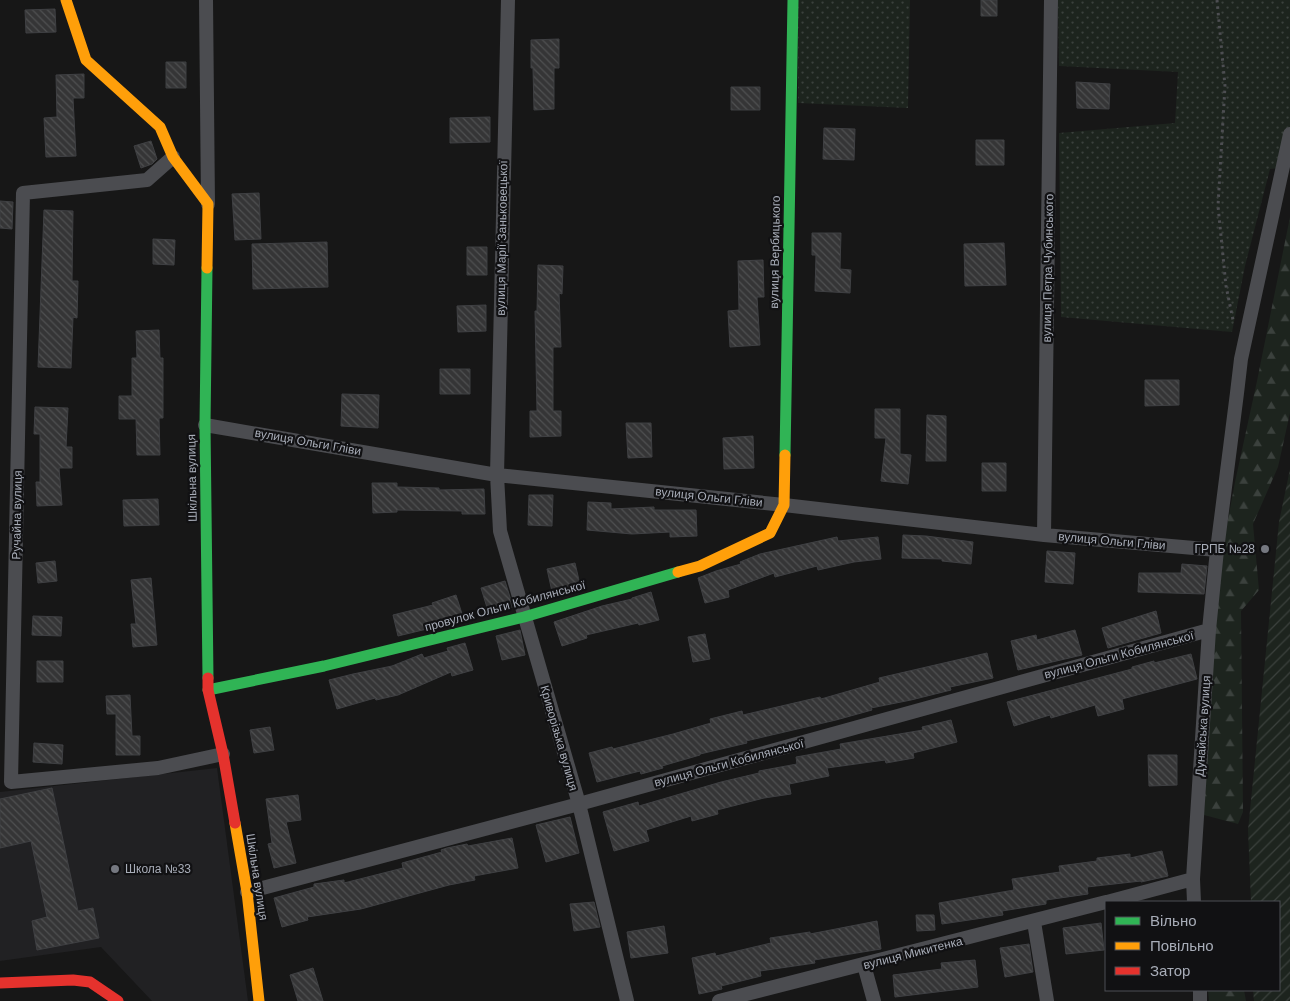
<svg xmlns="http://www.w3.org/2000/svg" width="1290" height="1001" font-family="Helvetica,sans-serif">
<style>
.built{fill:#212123}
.grass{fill:url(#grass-dots)}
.forest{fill:url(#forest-firs)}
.garden{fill:url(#garden-furrows)}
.building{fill:url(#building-back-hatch);stroke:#3f4043}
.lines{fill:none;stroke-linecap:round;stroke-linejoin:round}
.path{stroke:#4d4e52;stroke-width:3;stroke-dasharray:2.5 4;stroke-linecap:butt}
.street{stroke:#4b4c50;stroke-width:14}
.fast{stroke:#30b455;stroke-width:11}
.slow{stroke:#ff9f0a;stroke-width:11}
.jam{stroke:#e5322d;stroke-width:11}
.poi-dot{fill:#757880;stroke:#111113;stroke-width:2}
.labels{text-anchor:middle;stroke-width:4.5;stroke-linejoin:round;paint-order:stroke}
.street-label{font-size:12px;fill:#a8adb8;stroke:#111113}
.poi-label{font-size:12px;fill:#a8adb8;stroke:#111113;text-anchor:end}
</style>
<defs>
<pattern id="grass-dots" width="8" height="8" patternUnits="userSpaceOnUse" patternTransform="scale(1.25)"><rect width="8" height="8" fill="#1d241e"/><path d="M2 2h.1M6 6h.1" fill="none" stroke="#3b413d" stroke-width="1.8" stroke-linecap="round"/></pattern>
<pattern id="forest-firs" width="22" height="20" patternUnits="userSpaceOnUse" patternTransform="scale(1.25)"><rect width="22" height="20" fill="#1d241e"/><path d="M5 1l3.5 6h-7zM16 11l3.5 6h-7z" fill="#3b413d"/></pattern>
<pattern id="garden-furrows" width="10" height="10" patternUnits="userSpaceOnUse" patternTransform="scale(1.25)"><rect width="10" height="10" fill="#1d241e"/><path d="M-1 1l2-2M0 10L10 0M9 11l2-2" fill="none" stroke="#3b413d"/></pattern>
<pattern id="building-back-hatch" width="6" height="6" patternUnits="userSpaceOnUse" patternTransform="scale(1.25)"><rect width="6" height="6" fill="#353536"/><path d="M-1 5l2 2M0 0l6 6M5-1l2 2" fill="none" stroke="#4f5051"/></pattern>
</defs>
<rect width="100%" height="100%" fill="#171717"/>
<path class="built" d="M217,768l31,233h-96l-51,-54 -101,14v-169z"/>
<path class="grass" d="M798,0h112l-2,108 -110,-5z
M1058,0h232v167l-20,2 -25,97 -13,66 -171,-15 -2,-184 116,-10 3,-51 -119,-6z"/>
<path class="forest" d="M1290,217v196l-12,54 -25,57 6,66 -18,21 2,201 -5,12 -34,-9 11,-226 20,-107 22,-101z
M1208,990h36l2,11h-37z"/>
<path class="garden" d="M1290,469v532h-36l-1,-11h26v-88h-28l-3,-72 31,-308z"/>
<path class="building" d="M981,0h16v16h-16z
M55,9l1,23 -30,1 -1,-23z
M559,39v29h-5v41l-20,1 -1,-42h-2v-28z
M166,62h20v26h-20z
M84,74v24h-11l3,58 -30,1 -2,-39 13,-1 -1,-42z
M1076,82l34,2 -1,25 -32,-1z
M731,87h29v23h-29z
M490,117v25l-40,1v-25z
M824,128l31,1 -1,31 -31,-1z
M976,140h28v25h-28z
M151,141l6,18 -5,5 -11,4 -7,-22z
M259,193l2,46 -26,1 -3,-46z
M0,201l13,1 -1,27 -12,-1z
M44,210l29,1 -1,70h6l-1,37 -4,-1 -2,51 -33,-1z
M812,233h29l-1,36 11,1 -1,23 -35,-2 1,-36h-4z
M153,239l22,1 -1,25 -21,-1z
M327,242l1,45 -75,2 -1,-45z
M1004,243l2,42 -41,1 -1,-42z
M467,247h20v28h-20z
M763,260l1,37h-7l3,48 -30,2 -2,-36 11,-1 -1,-49z
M538,265l25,1 -1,28 -3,-1 2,54h-8v64h8v25l-31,1v-26h7l-2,-100h2z
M486,305v26l-28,1 -1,-26z
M159,330l1,28h3v60h-4l1,37h-23l-1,-36h-17v-23h13v-38h5l-1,-27z
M440,369h30v25h-30z
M1145,380h34v25l-34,1z
M342,394l37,1 -1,33 -37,-2z
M35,407l33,1 -2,39h6v21h-13l3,37 -25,1 -1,-24h4v-48h-6z
M875,409h25v45l11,1 -3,29 -27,-3 5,-43h-11z
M927,415l19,1v45h-20z
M626,423h25l1,34 -24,1z
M753,436l1,32 -30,1 -1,-31z
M982,463h24v28h-24z
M372,483h25v4l42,1v2l45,-1 1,25h-23v-3l-65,-1v2l-24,1z
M529,495h24l-1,31 -24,-1z
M158,499l1,26 -35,1 -1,-26z
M588,502l23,1v6l43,-2v3h42l1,26 -27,1v-5l-38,2 -45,-4z
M903,535l23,1 47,6 -2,22 -29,-3v-2l-40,-1z
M837,537l1,4 40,-4 3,22 -27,3 -36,8 -1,-4 -42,11 -1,-4 -46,17 1,7 -24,6 -7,-25 18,-7 25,-7 -1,-2 20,-8z
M1047,551l28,2 -2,31 -28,-2z
M55,561l2,20 -19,2 -2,-20z
M575,563l6,26 -28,7 -6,-27z
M1182,564l25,2 -3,28 -66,-2 1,-19h42z
M151,578l6,67 -24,2 -2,-23h5l-5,-44z
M505,581l8,26 -24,7 -8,-26z
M651,592l8,28 -20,5 -1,-2 -52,12 1,3 -25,8 -8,-24 48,-16 30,-7v-1z
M456,595l8,25 -66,16 -5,-21 40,-10 -1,-2z
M1156,611l5,22 -53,15 -6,-20z
M33,616l29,1 -1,19 -29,-1z
M520,630l5,25 -23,5 -6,-24z
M1075,630l7,25 -64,15 -7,-29 25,-6 1,5z
M705,634l5,25 -17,3 -5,-25z
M465,643l8,27 -21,6 -1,-4 -53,23 -22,5 -1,-2 -38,11 -8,-29 24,-6 39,-8 30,-12 2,4 24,-7 -1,-3z
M987,653l6,25 -43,9 1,3 -40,10 -40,8 1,2 -36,10 -90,21 1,2 -47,11v1l-38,11 1,2 -22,6 -1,-3 -43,11 -8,-29 23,-6 1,2 60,-15 38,-11 -1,-4 32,-8 1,4 77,-18 1,2 59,-17 -1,-4z
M1191,654l6,25 -75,20 2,10 -26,7 -3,-11 -44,13 -1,-3 -36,11 -7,-24 125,-33v-2l22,-6v2z
M37,661h26v21h-26z
M130,695l2,41h8v19h-24v-41h-9l-1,-18z
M951,720l6,22 -44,11 1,5 -28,5 -1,-3 -58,8 2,8 -40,8 2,10 -27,4 -47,12 1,4 -26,7 -1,-5 -45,14 3,11 -35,10 -11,-39 35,-10 1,4 82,-24 38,-9v-2l38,-7 -1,-7 45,-8 -1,-5 83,-14 -1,-3z
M270,727l4,23 -20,3 -4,-23z
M34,743l29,2 -1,19 -29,-2z
M1148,755h29v30l-28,1z
M52,788l26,123 15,-3 6,30 -62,12 -5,-29 15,-4 -16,-76 -31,7v-49z
M298,795l3,25 -15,2 10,41 -22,5 -6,-24 4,-1 -6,-44z
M570,817l9,36 -33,9 -10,-37z
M512,838l6,30 -44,8 1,4 -26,5 -88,24 -54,8 1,3 -26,7 -8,-29 40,-11v-3l30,-4v3l59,-15 -1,-5 40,-11 -1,-2 6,-2 20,-4 1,2z
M1162,851l6,25 -27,6v-1l-54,6 1,7 -42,6v4l-44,7 1,4 -61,9 -3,-21 75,-13 -2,-11 48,-7 -1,-6 38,-5v-3l33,-4v4z
M594,902l6,25 -26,4 -4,-27z
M916,915h18l1,15 -18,1z
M877,921l4,28 -67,11 1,3 -55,8 1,5 -40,10 1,3 -23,5 -7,-36 23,-5 1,3 55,-13 -1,-5 40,-6v2z
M1101,923l3,27 -38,4 -3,-26z
M664,926l4,27 -37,5 -4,-26z
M1029,944l4,28 -28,5 -5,-29z
M975,960l3,27 -83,10 -2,-22 49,-6 -1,-6z
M313,968l10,33h-25l-8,-26z"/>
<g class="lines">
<path class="path" d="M1217,0l8,86 -7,120 8,80 7,34"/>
<path class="street" d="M206,0l2,204
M508,0l-11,475 3,56 79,273 48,197
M173,157l-26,23 -124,13 -12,589 147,-14 65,-14
M205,425l292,50 287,30 260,30 173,15
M1044,535l7,-535
M247,892l332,-88 630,-174
M1107,902l86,-23
M1194,902l-1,-23 16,-249 8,-80 20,-157 4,-34 49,-225
M1034,922l13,79
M864,965l10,36
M1200,990v11
M719,1001l387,-99"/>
<path class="fast" d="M207,268l-2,157 3,253
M785,455l8,-455
M208,690l116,-24 200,-49 154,-45"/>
<path class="slow" d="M66,0l20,60 74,67 13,30 35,47 -1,64
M678,572l22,-6 70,-33 14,-28 1,-50
M235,823l12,69 12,109"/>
<path class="jam" d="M208,678v12l15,64 12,69
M0,983l73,-3 17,2 28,19"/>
</g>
<g class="poi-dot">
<circle cx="1265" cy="549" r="5"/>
<circle cx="115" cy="869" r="5"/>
</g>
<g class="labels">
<g class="street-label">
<text transform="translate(502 238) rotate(-89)" y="4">вулиця Марії Заньковецької</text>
<text transform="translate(775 252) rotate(-89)" y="4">вулиця Вербицького</text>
<text transform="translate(1048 268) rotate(-89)" y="4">вулиця Петра Чубинського</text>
<text transform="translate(308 442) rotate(10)" y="4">вулиця Ольги Гліви</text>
<text transform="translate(192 478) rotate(-91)" y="4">Шкільна вулиця</text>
<text transform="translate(709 497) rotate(6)" y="4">вулиця Ольги Гліви</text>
<text transform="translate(17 515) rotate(-89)" y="4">Ручайна вулиця</text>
<text transform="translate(1112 541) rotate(5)" y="4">вулиця Ольги Гліви</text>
<text transform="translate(505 606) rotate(-15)" y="4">провулок Ольги Кобилянської</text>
<text transform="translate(1119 655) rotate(-15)" y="4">вулиця Ольги Кобилянської</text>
<text transform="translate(1203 726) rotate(-86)" y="4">Дунайська вулиця</text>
<text transform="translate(559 738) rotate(74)" y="4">Криворізька вулиця</text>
<text transform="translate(729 763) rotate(-15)" y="4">вулиця Ольги Кобилянської</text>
<text transform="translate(257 877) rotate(81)" y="4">Шкільна вулиця</text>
<text transform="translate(913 953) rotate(-14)" y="4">вулиця Микитенка</text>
</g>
<g class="poi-label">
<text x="1255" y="553">ГРПБ №28</text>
<text x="125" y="873" text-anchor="start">Школа №33</text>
</g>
</g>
<rect x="1105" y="901" width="175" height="90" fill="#111113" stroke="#4d4f55"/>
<rect x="1115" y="917" width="25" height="8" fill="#30b455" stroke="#4d4f55"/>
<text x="1150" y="926" font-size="15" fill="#a8adb8">Вільно</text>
<rect x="1115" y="942" width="25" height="8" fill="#ff9f0a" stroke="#4d4f55"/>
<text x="1150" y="951" font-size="15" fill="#a8adb8">Повільно</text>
<rect x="1115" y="967" width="25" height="8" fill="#e5322d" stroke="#4d4f55"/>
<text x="1150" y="976" font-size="15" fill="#a8adb8">Затор</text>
</svg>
